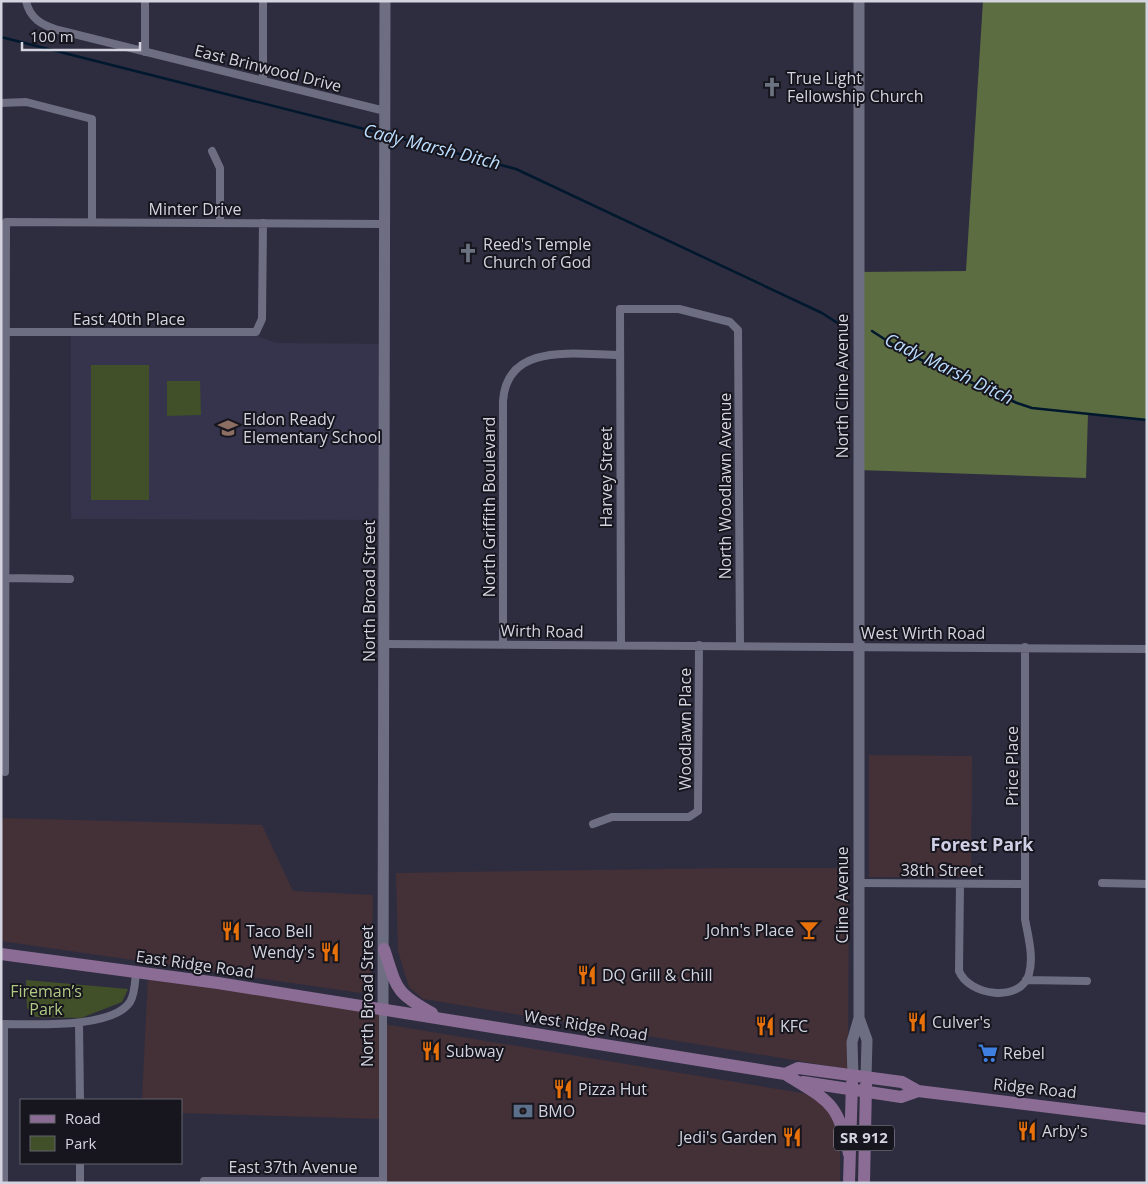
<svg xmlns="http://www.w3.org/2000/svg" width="1148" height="1184" font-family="'Open Sans',sans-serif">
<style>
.commercial{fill:#443037}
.built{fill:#35344c}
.green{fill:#415028}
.forest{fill:#5d6d42}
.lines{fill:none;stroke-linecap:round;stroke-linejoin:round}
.stream{stroke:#00182d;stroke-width:2.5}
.street{stroke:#6e6e82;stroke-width:8}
.secondary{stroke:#6e6e82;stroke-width:11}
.primary{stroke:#8b6c95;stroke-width:12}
.labels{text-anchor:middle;stroke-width:4;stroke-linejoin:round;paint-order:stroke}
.shield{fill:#17161e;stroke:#9b9ba6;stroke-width:1}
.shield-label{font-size:15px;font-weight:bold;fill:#d4d4e0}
.street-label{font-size:16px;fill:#d4d4e0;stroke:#17161e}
.poi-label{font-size:16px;fill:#d4d4e0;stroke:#17161e;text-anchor:start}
.park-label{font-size:16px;fill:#b0ca84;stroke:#17161e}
.water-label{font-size:18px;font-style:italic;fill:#bbddfe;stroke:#17161e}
.neighbourhood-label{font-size:18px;font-weight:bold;fill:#cfcfe6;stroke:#17161e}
</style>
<rect width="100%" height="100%" fill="#2e2d3f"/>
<path class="commercial" d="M869,755l103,1 -1,121h-102z
M1,818l261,7 31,66 80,4 -2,83 -10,15 -360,-52z
M734,868h115l-1,201 -425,-70 -14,-12 -11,-36 -2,-78z
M148,976l233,35v108l-200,-6v-13h-39z
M383,1024l419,69 15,5 13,11 12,37 -2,4v33h-456z"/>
<path class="built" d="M71,332l177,1 29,10 108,1v176l-314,-1z"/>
<path class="green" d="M91,365h58v135h-58z
M167,381h33l1,34 -34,1z
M26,980l102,9 -6,13 -41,16 -45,-1 -9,-9z"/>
<path class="forest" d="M983,1h164v419l-59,-6 -2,64 -227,-8 -1,-198 108,-1z"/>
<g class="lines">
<path class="stream" d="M1,37l379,96
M388,135l128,34 306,144 17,11
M872,331l34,22 111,50 15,5 115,12"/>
<path class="street" d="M26,1c4,18 16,24 32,29l327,81
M145,1v51
M263,81v-80
M1,103l25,-1 66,17v103
M212,151l8,17v55
M2,332h254l6,-13 1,-96
M5,578l65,1
M385,644l762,5
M503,644v-243c4,-60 74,-46 117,-46
M621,645l-1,-336h59l51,13 8,8 2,315
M5,772l1,-550 379,2
M593,824l19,-7h77l9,-6 1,-166
M858,883l167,1
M1102,883l45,1
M960,884l-1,87c10,25 62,32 70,3 5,-17 -1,-38 -4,-55v-272
M1026,980l61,1
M79,1024l1,76
M80,1163v20
M4,1183v-159c30,0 108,5 126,-22 5,-8 5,-21 6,-30
M204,1183v-2h179v-172"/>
<path class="secondary" d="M383,1009l2,-1008
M859,1018l8,22 -1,38
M853,1076l-1,-34 7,-24v-1017"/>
<path class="primary" d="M384,949c13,39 10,43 48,64
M1,954l217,29 567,91c43,27 53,27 64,80
M785,1074l13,-6 104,14 16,9 229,28
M803,1082l98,15 17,-6
M849,1183l3,-100
M864,1183l2,-98"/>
</g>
<defs>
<symbol id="church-bare" viewBox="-9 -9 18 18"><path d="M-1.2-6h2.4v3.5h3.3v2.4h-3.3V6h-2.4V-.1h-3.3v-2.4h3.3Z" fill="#6b7280" stroke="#17161e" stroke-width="2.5" paint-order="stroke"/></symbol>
<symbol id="school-bare" viewBox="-9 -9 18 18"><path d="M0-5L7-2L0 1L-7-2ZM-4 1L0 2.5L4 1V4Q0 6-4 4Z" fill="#8d6e63" stroke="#17161e" stroke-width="2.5" paint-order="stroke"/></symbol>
<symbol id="bar-bare" viewBox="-9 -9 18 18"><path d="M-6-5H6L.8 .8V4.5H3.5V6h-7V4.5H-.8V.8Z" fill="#e8710a" stroke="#17161e" stroke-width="2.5" paint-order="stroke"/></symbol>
<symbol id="restaurant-bare" viewBox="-9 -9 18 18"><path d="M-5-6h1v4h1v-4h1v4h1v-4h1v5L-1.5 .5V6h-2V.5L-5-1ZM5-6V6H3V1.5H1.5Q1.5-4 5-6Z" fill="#e8710a" stroke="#17161e" stroke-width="2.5" paint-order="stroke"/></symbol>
<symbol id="supermarket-bare" viewBox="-9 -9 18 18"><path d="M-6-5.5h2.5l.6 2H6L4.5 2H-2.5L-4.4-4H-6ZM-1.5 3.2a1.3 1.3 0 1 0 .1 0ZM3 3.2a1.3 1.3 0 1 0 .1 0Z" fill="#3f7fe0" stroke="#17161e" stroke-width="2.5" paint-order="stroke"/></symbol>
<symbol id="bank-bare" viewBox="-9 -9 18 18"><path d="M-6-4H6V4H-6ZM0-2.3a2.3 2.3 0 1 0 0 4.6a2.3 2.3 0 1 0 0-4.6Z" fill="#5c6f8a" stroke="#17161e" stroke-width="2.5" paint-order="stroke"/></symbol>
</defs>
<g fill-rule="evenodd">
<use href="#church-bare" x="758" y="73" width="28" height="28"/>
<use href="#church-bare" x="454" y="239" width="28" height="28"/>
<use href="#school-bare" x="214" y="414" width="28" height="28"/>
<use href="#bar-bare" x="795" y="916" width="28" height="28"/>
<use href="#restaurant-bare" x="217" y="917" width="28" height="28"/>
<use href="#restaurant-bare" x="316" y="938" width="28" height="28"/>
<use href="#restaurant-bare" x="573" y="961" width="28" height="28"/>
<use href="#restaurant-bare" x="903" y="1008" width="28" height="28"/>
<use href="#restaurant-bare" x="751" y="1012" width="28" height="28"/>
<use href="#restaurant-bare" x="417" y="1037" width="28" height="28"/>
<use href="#supermarket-bare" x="974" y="1039" width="28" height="28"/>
<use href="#restaurant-bare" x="549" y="1075" width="28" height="28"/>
<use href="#bank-bare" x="509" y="1097" width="28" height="28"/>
<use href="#restaurant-bare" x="1013" y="1117" width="28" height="28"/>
<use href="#restaurant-bare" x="778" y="1123" width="28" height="28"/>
</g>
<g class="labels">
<rect class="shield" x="834" y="1125.5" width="60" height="25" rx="4"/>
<g class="shield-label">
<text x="864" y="1143">SR 912</text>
</g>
<g class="street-label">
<text transform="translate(268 68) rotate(14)" y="6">East Brinwood Drive</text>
<text x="195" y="215">Minter Drive</text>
<text x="129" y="325">East 40th Place</text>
<text transform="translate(842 386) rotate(-90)" y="6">North Cline Avenue</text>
<text transform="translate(606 477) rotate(-90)" y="6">Harvey Street</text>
<text transform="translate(725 486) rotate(-90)" y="6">North Woodlawn Avenue</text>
<text transform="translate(489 507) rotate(-90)" y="6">North Griffith Boulevard</text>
<text transform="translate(369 591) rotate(-90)" y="6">North Broad Street</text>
<text transform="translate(542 631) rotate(1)" y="6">Wirth Road</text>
<text x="923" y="639">West Wirth Road</text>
<text transform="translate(685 729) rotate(-90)" y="6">Woodlawn Place</text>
<text transform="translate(1012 766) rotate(-90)" y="6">Price Place</text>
<text x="942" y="876">38th Street</text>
<text transform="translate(842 895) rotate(-90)" y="6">Cline Avenue</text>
<text transform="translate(195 964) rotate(8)" y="6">East Ridge Road</text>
<text transform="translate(367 996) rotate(-90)" y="6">North Broad Street</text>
<text transform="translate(586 1025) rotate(9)" y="6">West Ridge Road</text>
<text transform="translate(1035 1088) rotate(6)" y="6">Ridge Road</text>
<text x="293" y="1173">East 37th Avenue</text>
</g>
<g class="poi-label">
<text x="787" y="84">True Light<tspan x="787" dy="18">Fellowship Church</tspan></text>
<text x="483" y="250">Reed's Temple<tspan x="483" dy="18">Church of God</tspan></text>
<text x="243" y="425">Eldon Ready<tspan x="243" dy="18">Elementary School</tspan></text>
<text x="794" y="936" text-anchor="end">John's Place</text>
<text x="246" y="937">Taco Bell</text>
<text x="315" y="958" text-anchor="end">Wendy's</text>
<text x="602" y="981">DQ Grill &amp; Chill</text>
<text x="932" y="1028">Culver's</text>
<text x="780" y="1032">KFC</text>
<text x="446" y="1057">Subway</text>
<text x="1003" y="1059">Rebel</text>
<text x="578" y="1095">Pizza Hut</text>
<text x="538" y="1117">BMO</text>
<text x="1042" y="1137">Arby's</text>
<text x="777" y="1143" text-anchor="end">Jedi's Garden</text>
</g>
<g class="park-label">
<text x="46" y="997">Fireman’s<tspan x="46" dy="18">Park</tspan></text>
</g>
<g class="water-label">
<text transform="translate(432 147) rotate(14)" y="6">Cady Marsh Ditch</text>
<text transform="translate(949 369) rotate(26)" y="6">Cady Marsh Ditch</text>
</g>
<g class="neighbourhood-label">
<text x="982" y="851">Forest Park</text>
</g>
</g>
<rect width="1148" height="1184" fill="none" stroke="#d4d4e0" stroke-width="5"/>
<rect x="20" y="1099" width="162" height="65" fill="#17161e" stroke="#63626c"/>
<rect x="30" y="1115" width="25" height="8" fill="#8b6c95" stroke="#63626c"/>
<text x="65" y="1124" font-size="15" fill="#d4d4e0">Road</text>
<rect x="30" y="1136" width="25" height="15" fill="#415028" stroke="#63626c"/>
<text x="65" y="1149" font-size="15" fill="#d4d4e0">Park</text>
<path d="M22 42v8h118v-8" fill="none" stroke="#d4d4e0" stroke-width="2.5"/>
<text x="30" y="42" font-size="15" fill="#d4d4e0" stroke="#17161e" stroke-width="4" paint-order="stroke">100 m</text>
</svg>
